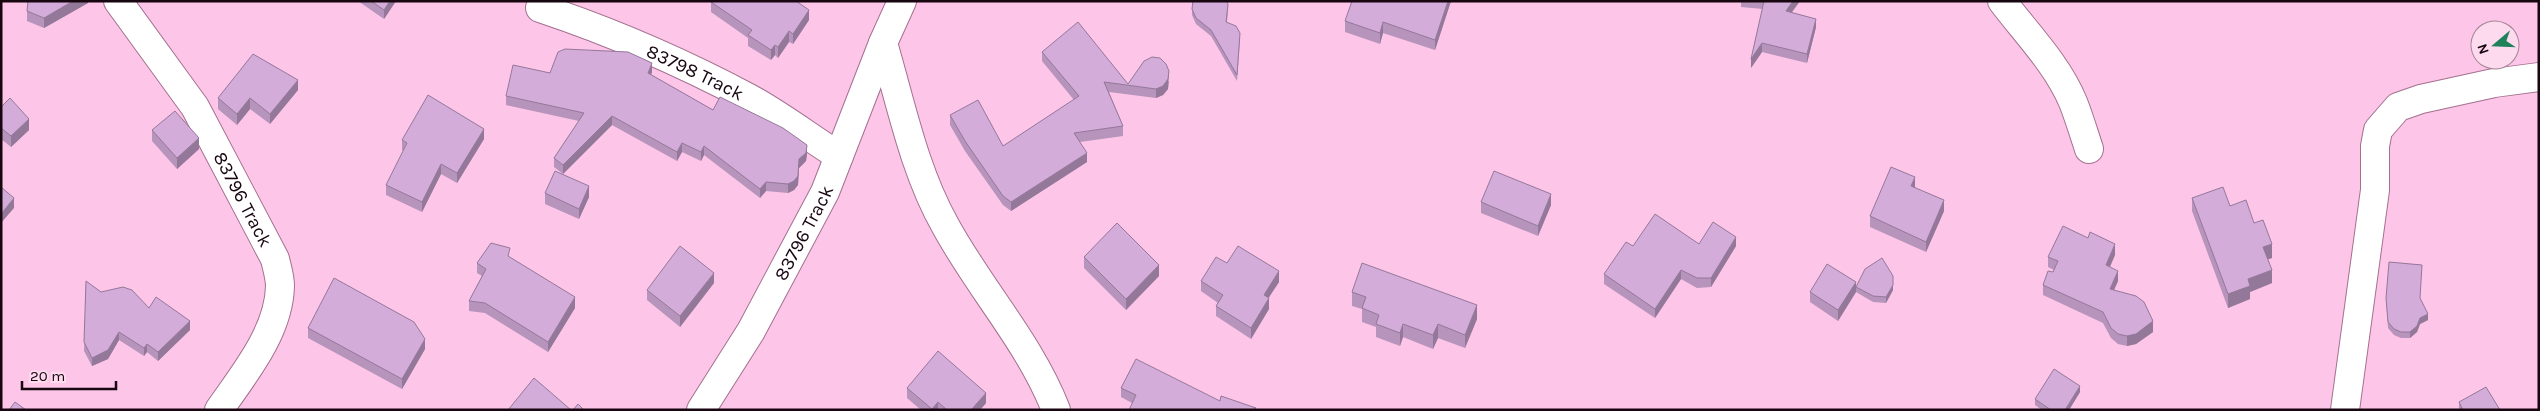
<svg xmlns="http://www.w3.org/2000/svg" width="2540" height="411" font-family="Karla,sans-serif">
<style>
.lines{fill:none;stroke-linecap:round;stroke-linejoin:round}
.street-casing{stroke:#a3708f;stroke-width:30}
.street{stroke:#fff;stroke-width:28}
.wall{fill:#b694bb}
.shaded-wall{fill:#947899}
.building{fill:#d4acda;stroke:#947899}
.labels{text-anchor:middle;stroke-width:5;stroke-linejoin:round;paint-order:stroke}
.street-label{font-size:19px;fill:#170510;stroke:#fddaee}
</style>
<rect width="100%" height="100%" fill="#fdc5e7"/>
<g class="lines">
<defs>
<g id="street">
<path id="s1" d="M118,1l77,106 80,152c2,9 5,18 5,27 -1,46 -36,88 -61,124"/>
<path d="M902,1l-19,42c18,61 31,127 62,182 34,63 85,118 111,185"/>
<path d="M2002,1c25,33 55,63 71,101 6,15 11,32 16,47"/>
<path id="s2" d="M540,8c69,23 145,56 209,90 31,17 60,39 90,58"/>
<path id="s3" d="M701,410l50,-79 74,-139 58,-149"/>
<path d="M2345,410l30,-220v-44l3,-16 20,-23 23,-8 73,-16 45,-6"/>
</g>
</defs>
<use href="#street" class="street-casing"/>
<use href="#street" class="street"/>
</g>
<path class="wall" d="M88,1v2l-44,25 -17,-7v-10z
M358,1h38l-12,18z
M1451,1l-16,49 -52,-17 -3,11 -35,-12v-11z
M1741,1h59l-8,11 24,15 -9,36 -45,-11 -11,16 12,-59 -22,-2z
M711,2l98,18 -16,24 -4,-2 -11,16 -3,-3 -4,5 -23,-14v-8l-37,-26z
M1192,9l36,2 -1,11 13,17 -3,42 -26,-45 -15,-12 -4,-9z
M1042,52l86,32 41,-3 -1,8 -5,6 -7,3 -47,-6 14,34v10l-43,6 7,20 -76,49 -8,-6 -38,-54 -15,-26v-10l53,31 71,-46 -32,-39z
M652,72l-1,3 62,35 94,44 -1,7 -7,7 -1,17 -4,5 -6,3 -22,-2 -6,7 -56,-43 -3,6 -19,-9 -5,9 -65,-36 -49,49 -9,-7v-9l25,-37 -73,-16v-9l44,-23z
M298,90l-28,34 -20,-15 -13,16 -19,-16v-11z
M1,107l28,23 -18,17 -10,-8z
M152,130l47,19 -22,20 -25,-28z
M484,139l-27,44 -16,-9 -19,38 -36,-17v-10l18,-34 -2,-1v-10z
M1915,187l29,24 -18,41 -56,-25v-11z
M545,193l44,4 -10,22 -34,-15z
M2192,198l38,8 24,17 18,35 -4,1 4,24 -22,9v7l-22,9 -36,-97z
M1481,202l70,3 -13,31 -57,-23z
M1699,244l37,2 -25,41 -14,1 -16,-9 -26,39 -51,-34v-10l29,-28z
M2115,255l-5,12 8,14 -4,9 39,42 -17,12 -9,2 -9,-2 -7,-6 -8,-15 -60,-28v-10l11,-15 -6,-3v-10z
M510,257l65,51 -27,44 -63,-39 -16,-2v-10l13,-25 -5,-3v-10z
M1084,257l75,19 -33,34 -42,-42z
M1227,263l52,19 -11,16 1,11 -18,30 -35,-23v-10l2,-3 -17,-12v-10z
M86,281l15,11 48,16 41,22 -32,31 -11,-9 -3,4 -25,-16 -11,19 -16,7 -8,-15z
M714,283l-34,44 -33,-27v-10z
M1856,287l37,3 -7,13 -13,-1 -17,-10 -18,29 -28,-19v-10z
M1352,292l125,27 -12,29 -27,-10 -5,11 -30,-12 -3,9 -24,-9v-10l-14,-5v-13l-10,-3z
M2386,298h34l8,22 -8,4 -3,8 -7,6h-9l-7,-3 -6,-7z
M308,328l117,21 -23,40 -94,-51z
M907,388l79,15 -6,7h-59l-14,-12z
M1121,388l99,13 36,9 -124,-7 -11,-6z
M2080,392l-11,18h-27l-7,-5v-6z
M2459,402l41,8h-41z"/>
<path class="shaded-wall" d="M73,1h15v2l-44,25v-10z
M390,1h6l-12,18v-9z
M1448,1h3l-16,49v-10z
M1793,1h7l-14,19v-9z
M809,10v10l-16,24v-10z
M1816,19v8l-9,36v-9z
M1383,22v11l-3,11v-11z
M789,31v11l-11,16v-11z
M1762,43v9l-11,16v-9z
M775,45v10l-4,5v-10z
M652,63v9l-4,10v-9z
M1169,71l-1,18 -5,6 -7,3v-9z
M298,80v10l-28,34v-10z
M250,98v11l-13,16v-11z
M612,116v9l-49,49v-9z
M29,119v11l-18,17v-11z
M484,129v10l-27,44v-10z
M199,138v11l-22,20v-11z
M682,143v9l-5,9v-9z
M807,145v9l-1,7 -7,7 -1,17 -4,5 -6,3v-9l11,-25z
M704,146v9l-3,6v-9z
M1087,153v9l-76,49v-9z
M441,164v10l-19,38v-10z
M1915,177v11l-4,-2z
M766,182v9l-6,7v-9z
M589,186v11l-10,22v-10z
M1551,194v11l-13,31v-10z
M14,198v10l-13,15v-9z
M1944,200v11l-18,41v-10z
M1736,237v9l-25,41v-9z
M2115,244v11l-9,20v-10z
M2272,244v14l-9,3v-14z
M1159,265v11l-33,34v-11z
M1681,270v9l-26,39v-9z
M2272,270v13l-22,9v7l-22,9v-14l20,-15z
M1279,271v11l-15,23v-10z
M2118,271v10l-8,18v-10z
M714,273v10l-34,44v-11z
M1856,282v10l-18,29v-11z
M1893,285v5l-7,13v-6z
M575,297v11l-27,44v-10z
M1269,298v11l-18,30v-11z
M1477,305v14l-12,29v-13z
M2428,314v6l-8,4 -3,8 -7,6v-6l10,-14z
M190,321v9l-32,31v-9z
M2153,321v11l-17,12 -9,2v-10z
M1403,324v13l-3,9v-13z
M1438,324v14l-5,11v-14z
M119,332v8l-11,19 -16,7v-8z
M425,339v10l-23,40v-10z
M147,344v8l-3,4v-8z
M2080,386v6l-11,18h-4z
M986,393v10l-6,7h-9z
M938,402v8h-6v-1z"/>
<path class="building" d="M28,1h45l-29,17 -17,-7z
M371,1h19l-6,9z
M712,1h84l13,9 -16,24 -4,-3 -11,16 -3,-2 -4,5 -23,-15 4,-5 -41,-28z
M1193,1h34l1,4 -2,17 10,4 4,7 -3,42 -26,-45 -15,-12 -4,-9z
M1352,1h96l-13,39 -52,-18 -3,11 -35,-12z
M1764,1h29l-7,10 30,8 -9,35 -45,-11 -11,16z
M1078,22l50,62 16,-23 8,-4 8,1 6,6 3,7 -1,8 -5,7 -7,3 -52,-7 19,44 -49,7 13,20 -76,49 -8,-6 -38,-55 -15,-26 28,-15 25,46 76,-50 -37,-44z
M565,49l63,3 24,11 -4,10 65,37 7,-13 63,31 24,17 -1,8 -7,6 -1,17 -4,5 -6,3 -22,-2 -6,7 -56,-43 -3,6 -19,-9 -5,9 -65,-36 -49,49 -9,-7 30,-45 -78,-17 7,-31 37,8 8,-21z
M253,54l45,26 -28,34 -20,-16 -13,16 -19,-16z
M428,95l56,34 -27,44 -16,-9 -19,38 -36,-17 21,-42 -5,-3z
M10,98l19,21 -18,17 -10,-8v-21z
M175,111l24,27 -22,20 -25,-28z
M1891,167l24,10 -4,9 33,14 -18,42 -56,-26z
M555,171l34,15 -10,23 -34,-16z
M1494,171l57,23 -13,32 -57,-24z
M1,187l13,11 -13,16z
M2223,187l7,19 16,-6 8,23 9,-3 9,24 -9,3 9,23 -24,9 2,7 -22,8 -36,-96z
M1655,214l44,30 14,-22 23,15 -25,41h-14l-16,-8 -26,39 -51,-35 22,-32 7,4z
M1117,223l42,42 -33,34 -42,-42z
M2063,226l25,12 2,-6 25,12 -9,21 12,6 -8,18 26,7 8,6 9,19 -17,13 -9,2 -9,-2 -7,-6 -8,-16 -60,-27 5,-14 5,1 5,-11 -10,-4z
M491,243l19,5 -2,8 67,41 -27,45 -63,-39 -16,-2 17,-32 -9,-6z
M680,246l34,27 -34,43 -33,-26z
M1238,246l41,25 -15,24 5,3 -18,30 -35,-22 7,-11 -22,-14 15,-24 11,6z
M1882,258l11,18v9l-7,12 -13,-1 -17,-9 9,-18z
M2389,262l33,3 -2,33 8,16 -8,4 -3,8 -7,6h-9l-7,-3 -6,-7 -2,-24z
M1362,263l115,42 -12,30 -27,-11 -5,11 -30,-11 -3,9 -24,-9 3,-9 -17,-7 4,-11 -14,-5z
M1827,264l29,18 -18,28 -28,-18z
M334,278l80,44 11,17 -23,40 -94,-51z
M86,281l15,11 22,-5 9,3 17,18 7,-11 34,24 -32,31 -11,-8 -3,4 -25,-16 -11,18 -16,8 -8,-16z
M938,351l48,42 -15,17h-24l-9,-8 -6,7 -25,-21z
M1136,359l84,42 1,-5 35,12 -3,2h-124l7,-15 -15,-7z
M2054,369l26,17 -15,24h-14l-16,-11z
M534,378l37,32h-63z
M2486,387l14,23h-37l-4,-8z
M15,402l11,8h-17z
M578,404l6,6h-11z"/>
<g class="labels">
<g class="street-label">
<text dy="7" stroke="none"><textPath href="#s2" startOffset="168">83798 Track</textPath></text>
<text dy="7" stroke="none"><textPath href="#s1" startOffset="235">83796 Track</textPath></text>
<text dy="7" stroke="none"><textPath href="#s3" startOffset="205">83796 Track</textPath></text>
</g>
</g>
<rect width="2540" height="411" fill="none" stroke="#170510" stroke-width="5"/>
<g transform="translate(2495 45) rotate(251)"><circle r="24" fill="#fddaee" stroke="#a18595"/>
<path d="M0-4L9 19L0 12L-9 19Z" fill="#1f825b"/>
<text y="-8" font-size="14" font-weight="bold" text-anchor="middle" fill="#170510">N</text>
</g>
<path d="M22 381v8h94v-8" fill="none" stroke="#170510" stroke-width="2.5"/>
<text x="30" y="381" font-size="15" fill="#170510" stroke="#fddaee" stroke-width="4" paint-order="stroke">20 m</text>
</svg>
